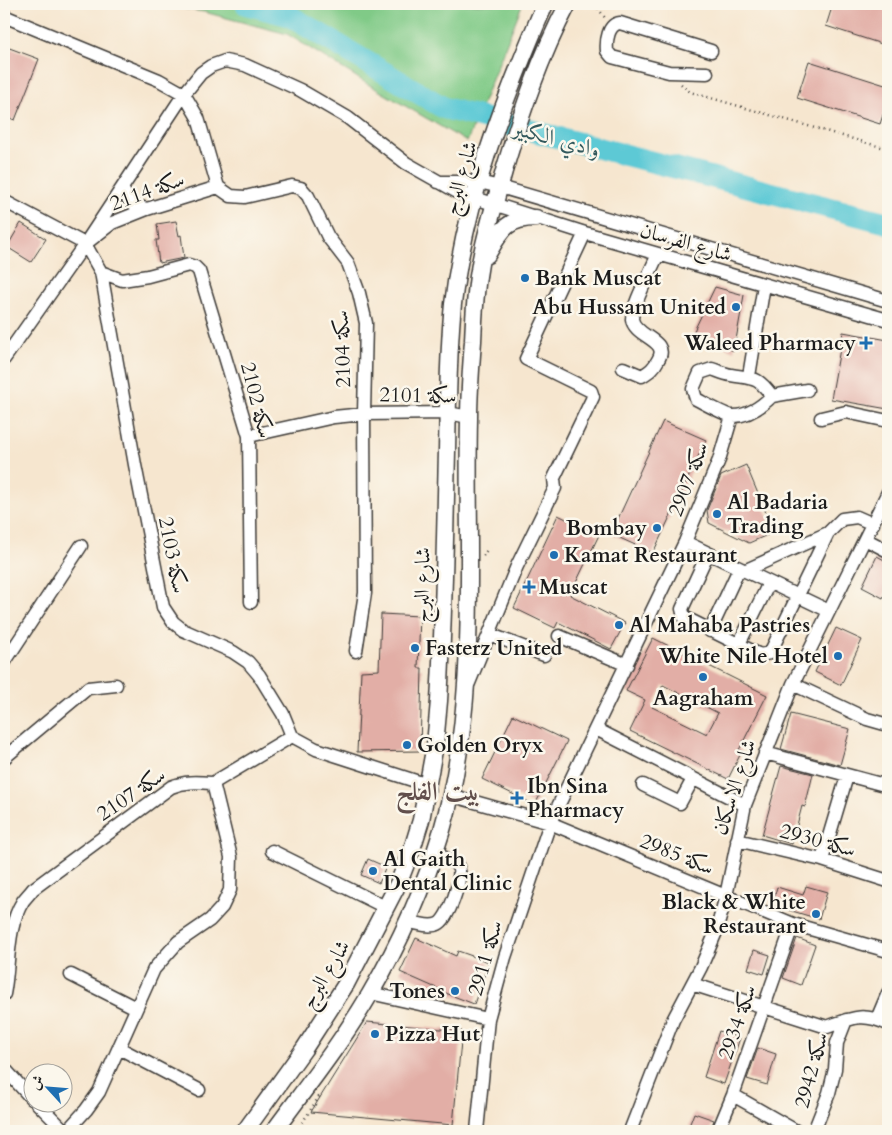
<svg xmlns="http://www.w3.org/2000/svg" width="892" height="1135" font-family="Cardo,Amiri,serif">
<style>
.green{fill:#80ca87;stroke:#4e7352}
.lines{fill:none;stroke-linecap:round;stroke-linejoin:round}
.river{stroke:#5dc9d5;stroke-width:22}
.building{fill:#e2aea6;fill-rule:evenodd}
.minor-casing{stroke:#3d3a37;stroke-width:15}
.major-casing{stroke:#3d3a37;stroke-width:19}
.path{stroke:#3d3a37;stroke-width:2.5;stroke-dasharray:1 4;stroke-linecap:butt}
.minor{stroke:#fff;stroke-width:12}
.major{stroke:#fff;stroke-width:16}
.poi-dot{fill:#1f6fb2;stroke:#fbf7ec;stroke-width:2}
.labels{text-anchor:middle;stroke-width:5;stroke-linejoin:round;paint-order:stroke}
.street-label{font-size:21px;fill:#1c1c1c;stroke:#fbf7ec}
.poi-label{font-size:21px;font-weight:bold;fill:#1c1c1c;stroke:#fbf7ec;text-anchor:start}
.water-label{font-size:22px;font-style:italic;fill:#33595d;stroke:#fbf7ec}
.district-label{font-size:26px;font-weight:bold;fill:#614f4c;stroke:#fbf7ec}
</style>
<rect width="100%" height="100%" fill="#fbf7ec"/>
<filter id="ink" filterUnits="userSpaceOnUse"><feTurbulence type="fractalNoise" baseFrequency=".02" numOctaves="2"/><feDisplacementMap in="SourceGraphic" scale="10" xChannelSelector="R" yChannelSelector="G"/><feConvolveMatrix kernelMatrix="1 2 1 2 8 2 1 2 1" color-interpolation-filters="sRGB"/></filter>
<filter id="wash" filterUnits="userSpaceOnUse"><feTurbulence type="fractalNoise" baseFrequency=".0096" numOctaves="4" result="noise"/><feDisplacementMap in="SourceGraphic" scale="20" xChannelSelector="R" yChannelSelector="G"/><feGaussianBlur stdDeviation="1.12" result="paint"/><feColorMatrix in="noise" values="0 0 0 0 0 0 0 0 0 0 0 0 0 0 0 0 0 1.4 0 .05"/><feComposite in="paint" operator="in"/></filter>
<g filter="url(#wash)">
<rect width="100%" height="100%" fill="#f6e6cf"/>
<path class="green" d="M157,4h362l3,1 -55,137 -101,-59 -79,-49 -83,-22z"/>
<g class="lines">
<path class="river" d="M246,4l42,11 156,93 444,115"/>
</g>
<g id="blocks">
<path class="building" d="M833,4h55v42l-62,-20z
M4,46l35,13 -24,61 -11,-4z
M809,61l79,25v14l-8,24 -83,-26z
M176,221l3,15 2,-1 3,23 -25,5 -3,-23h3l-2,-16z
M21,223l25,16 -15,23 -24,-15z
M715,287l29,8 -10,56 -41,-18z
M843,332l45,8v69l-57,-10z
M663,421l43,19 -53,113 -42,-19z
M746,465l28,67 -25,11 -40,-20 -2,-13 14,-34z
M558,515l41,20 -29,60 55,28 -14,26 -53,-27 -3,6 -41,-20z
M877,556l11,6v25l-5,11 -21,-11z
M381,614l39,2 -2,52h4l-2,83 -63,1 4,-81 18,-1z
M836,628l26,12 -21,45 -26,-13z
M653,638l114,57 -28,55 3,1 -14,28 -98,-48 15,-31 -19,-9zM663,685l55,28 -11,21 -55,-27z
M791,714l59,15 -10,36 -59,-16z
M513,715l54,26 -32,64 -53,-26z
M781,766l32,8 -8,33 -3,-1 -10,38 -30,-9z
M368,859l18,8 -7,16 -18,-8z
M806,886l21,6 -8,27 -47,-14 5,-18 26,8z
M416,938l40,18 2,-5 31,11 -15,42 -31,-12v-1l-43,-19z
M797,938l18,7 -14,40 -18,-7z
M754,950l16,5 -6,19 -16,-5z
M367,1022l95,9 -9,94 -142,-13z
M719,1031l21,7 -16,46 -20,-7z
M758,1048l18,6 -9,31 -20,-6z
M694,1113l20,7 -4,11h-7l-14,-5z"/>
</g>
</g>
<g filter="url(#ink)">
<use href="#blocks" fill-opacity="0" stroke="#3d3a37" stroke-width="1"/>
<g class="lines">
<defs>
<path id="minor" d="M4,16l155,64 25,14
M707,73l-38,-1 -57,-15 -5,-6c-1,-10 1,-27 13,-28l91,28
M184,94l14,24 20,69 13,9 14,1 47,-11 9,2 7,8 20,41 20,26 11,30 7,30 -2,91 1,179 -9,58
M438,182h41l21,5 388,114
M122,188c7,14 9,17 25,21
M4,201l81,43
M85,244l99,-150 17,-21 10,-7 14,-5 20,4 55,25 48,28 58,45 53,30 126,40 303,87
M85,244l16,28 34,193 28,142 10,15 10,8 50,22 15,10 11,13 24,39 9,22 24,13 112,36
M101,272l21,8 26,-4 41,-11 6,2 4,4 50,165 2,166
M4,359l81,-115 27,-21 35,-14 71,-22
M623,368l19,8c8,-5 12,-8 16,-16 13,-20 -24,-23 -26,-41 0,-14 20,-50 26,-65
M712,369c6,2 13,5 19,6 23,4 26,1 41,21 -10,10 -23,20 -39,20 -6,0 -29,-13 -37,-17l-3,-10 7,-16z
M749,376l15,-91
M772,396l35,-6
M821,418l25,-6 42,9
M249,436l85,-19 30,-3 84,-1 21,4
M865,539l23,12
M685,542l144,69
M708,553l-26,56 2,8 76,38 10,-2 58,-120
M744,571l84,-38 14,-14 15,-2 16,7
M710,631l29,-62
M489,634l55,21
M559,636l68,29
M739,644l30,-61
M4,663l77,-117
M469,683l48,-117 38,-78 -1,-10 39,-81 -2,-6 -65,-32 59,-126
M793,684l74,35 21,6
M596,729l149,76
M765,753l123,33
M4,758l84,-70 28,-3
M213,783l79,-47
M643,785l37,18 13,-24
M450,795l100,28 243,101 95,27
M737,840l85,20 66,21
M272,851l115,57
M822,860l25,-84
M407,921c8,2 22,7 31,3 10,-4 26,-47 20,-57 -4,-7 -16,-10 -24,-14
M71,975l65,33
M692,984l135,43c25,-9 35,-15 61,-3
M370,993l118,26
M4,994c6,-30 2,-66 19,-93 3,-4 7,-8 10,-12l138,-102c14,-6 26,-5 42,-4
M877,1019l11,-26
M119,1048l80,42
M4,1068l28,31
M733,1095l63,36
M36,1102l29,29
M67,1131l19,-21 13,-18 55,-123 24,-27 32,-22 12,-13 8,-17 1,-33 -18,-74
M477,1131l11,-112 17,-62 45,-134 135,-281 34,-82 13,-44
M630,1131l43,-111 28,-53 15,-35 10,-36 19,-91 48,-121 95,-192
M718,1131l15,-36 60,-171
M814,1131l15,-38 6,-24 2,-26 9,-23"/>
<path id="major" d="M487,255c14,-24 19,-37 49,-37
M245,1131l59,-82 42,-65 53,-102 14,-36 8,-26 14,-75 4,-44c5,-83 6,-167 8,-250 1,-49 1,-99 6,-147 12,-104 51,-205 92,-300
M274,1131c33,-45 68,-89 96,-137 30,-51 55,-108 72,-164 38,-130 24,-277 27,-411 0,-26 2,-52 4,-78 1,-24 2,-48 6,-71 5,-34 16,-66 25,-99 17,-57 36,-114 64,-167"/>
</defs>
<use href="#minor" class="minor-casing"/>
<use href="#major" class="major-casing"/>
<path class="path" d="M589,4l9,4 7,10
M681,84l9,8 198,57
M483,556l4,-6
M297,1131l23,-36"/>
<use href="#minor" class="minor"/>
<use href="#major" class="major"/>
</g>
</g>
<g class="poi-dot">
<circle cx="525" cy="278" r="5"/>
<circle cx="736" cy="307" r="5"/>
<path d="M863.5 335.5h5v5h5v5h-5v5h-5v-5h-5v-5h5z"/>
<circle cx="717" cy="514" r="5"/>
<circle cx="657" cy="528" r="5"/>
<circle cx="554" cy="555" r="5"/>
<path d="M526.5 579.5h5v5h5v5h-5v5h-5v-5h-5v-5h5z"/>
<circle cx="619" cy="625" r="5"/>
<circle cx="415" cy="648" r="5"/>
<circle cx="838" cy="656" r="5"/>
<circle cx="703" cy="677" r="5"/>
<circle cx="407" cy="745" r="5"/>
<path d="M514.5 790.5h5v5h5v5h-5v5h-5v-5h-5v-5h5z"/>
<circle cx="373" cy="871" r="5"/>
<circle cx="816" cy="914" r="5"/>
<circle cx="455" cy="991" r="5"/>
<circle cx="375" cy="1034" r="5"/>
</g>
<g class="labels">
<g class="street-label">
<text transform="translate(460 178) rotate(-74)" y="7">شارع البرج</text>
<text transform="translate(147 191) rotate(-20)" y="7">سكة 2114</text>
<text transform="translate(686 242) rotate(16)" y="7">شارع الفرسان</text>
<text transform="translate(342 349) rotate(-92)" y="7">سكة 2104</text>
<text transform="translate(418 395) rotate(1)" y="7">سكة 2101</text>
<text transform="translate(257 400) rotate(76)" y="7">سكة 2102</text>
<text transform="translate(688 479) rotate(-69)" y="7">سكة 2907</text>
<text transform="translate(173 555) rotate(79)" y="7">سكة 2103</text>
<text transform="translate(422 585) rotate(-89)" y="7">شارع البرج</text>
<text transform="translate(734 787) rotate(-72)" y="7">شارع الاسكان</text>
<text transform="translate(131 794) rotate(-34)" y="7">سكة 2107</text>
<text transform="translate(818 840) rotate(15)" y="7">سكة 2930</text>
<text transform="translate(677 854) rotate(22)" y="7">سكة 2985</text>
<text transform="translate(485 958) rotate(-74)" y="7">سكة 2911</text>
<text transform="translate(325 974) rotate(-59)" y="7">شارع البرج</text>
<text transform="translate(737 1022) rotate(-71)" y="7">سكة 2934</text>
<text transform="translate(811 1070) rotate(-75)" y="7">سكة 2942</text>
</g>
<g class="poi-label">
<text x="535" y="285">Bank Muscat</text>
<text x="726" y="314" text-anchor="end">Abu Hussam United</text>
<text x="856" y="350" text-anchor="end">Waleed Pharmacy</text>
<text x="727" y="509">Al Badaria<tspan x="727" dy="24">Trading</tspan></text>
<text x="647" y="535" text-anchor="end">Bombay</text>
<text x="564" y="562">Kamat Restaurant</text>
<text x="539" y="594">Muscat</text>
<text x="629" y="632">Al Mahaba Pastries</text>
<text x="425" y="655">Fasterz United</text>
<text x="828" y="663" text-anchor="end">White Nile Hotel</text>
<text x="703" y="705" text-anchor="middle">Aagraham</text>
<text x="417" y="752">Golden Oryx</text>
<text x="527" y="793">Ibn Sina<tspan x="527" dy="24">Pharmacy</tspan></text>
<text x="383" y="866">Al Gaith<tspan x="383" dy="24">Dental Clinic</tspan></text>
<text x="806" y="909" text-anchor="end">Black &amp; White<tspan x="806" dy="24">Restaurant</tspan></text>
<text x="445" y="998" text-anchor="end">Tones</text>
<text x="385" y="1041">Pizza Hut</text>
</g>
<g class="water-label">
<text transform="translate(557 138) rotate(15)" y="8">وادي الكبير</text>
</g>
<g class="district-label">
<text x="438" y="800">بيت الفلج</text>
</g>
</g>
<rect width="892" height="1135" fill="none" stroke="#fbf7ec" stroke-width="20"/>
<g transform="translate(48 1088) rotate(296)"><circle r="24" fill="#fbf7ec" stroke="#a29f99"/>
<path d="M0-4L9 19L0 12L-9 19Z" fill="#1f6fb2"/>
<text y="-8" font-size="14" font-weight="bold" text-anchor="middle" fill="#1c1c1c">ش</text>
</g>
</svg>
